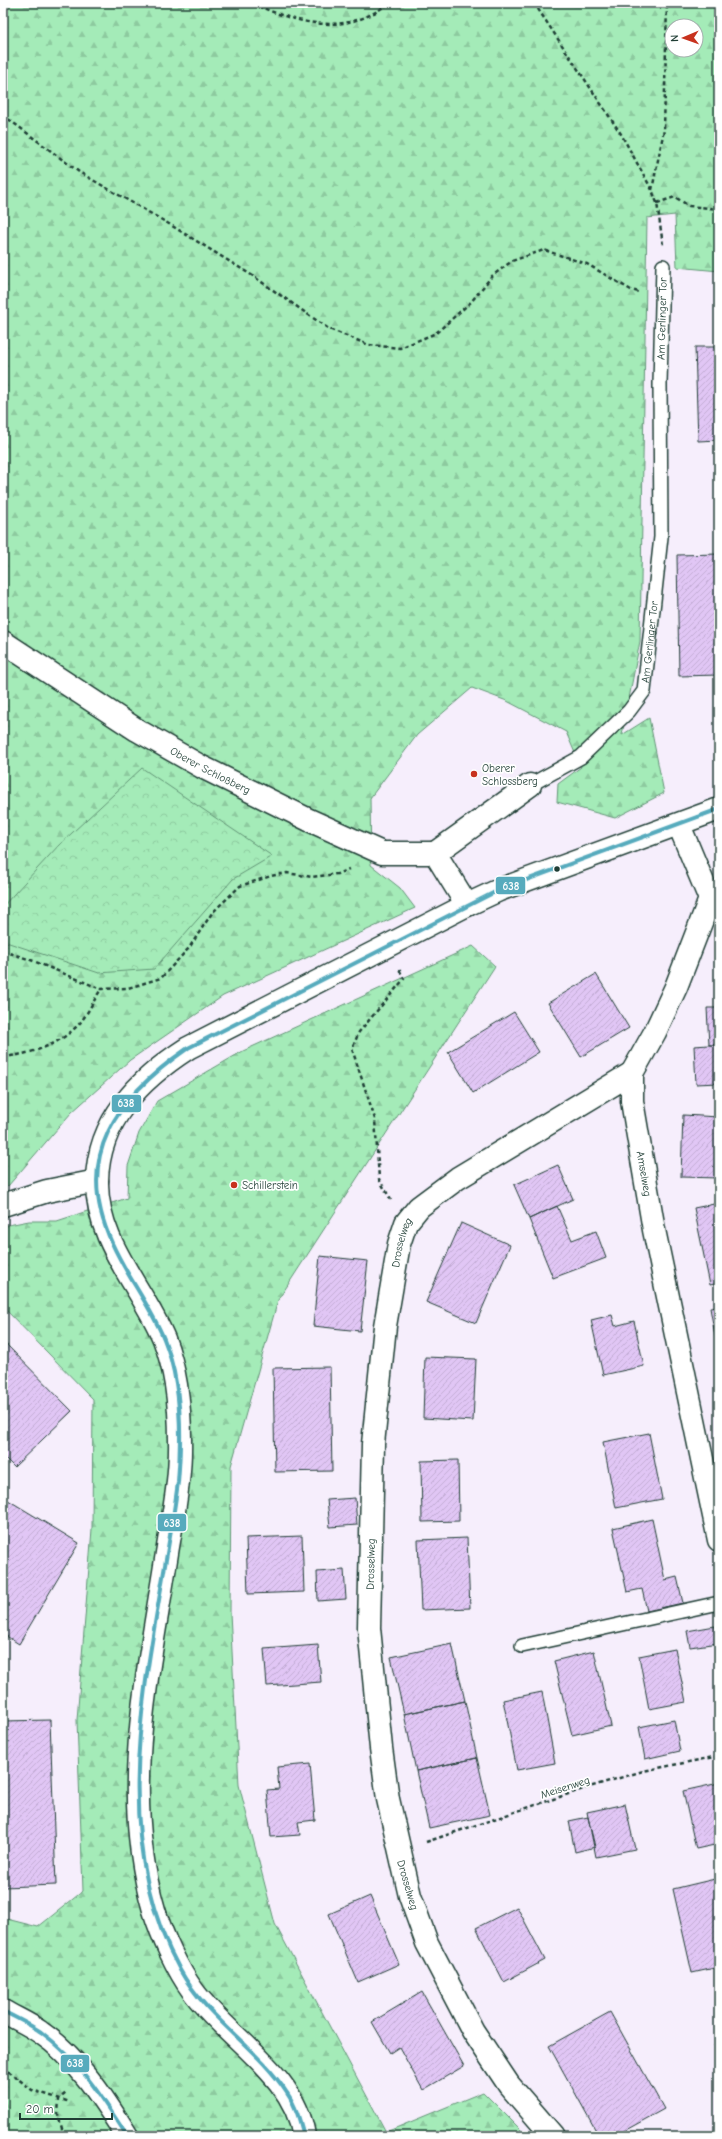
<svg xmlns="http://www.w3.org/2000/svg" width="722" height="2139" font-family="'Comic Neue',sans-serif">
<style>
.forest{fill:url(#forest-firs);stroke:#629476;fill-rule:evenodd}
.park{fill:url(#park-crowns);stroke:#629476}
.building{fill:url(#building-hatch);stroke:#1f3d34}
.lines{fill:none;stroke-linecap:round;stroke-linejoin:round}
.service-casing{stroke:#1f3d34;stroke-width:16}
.minor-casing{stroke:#1f3d34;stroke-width:25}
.secondary-casing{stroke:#1f3d34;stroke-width:25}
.path{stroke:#1f3d34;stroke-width:2.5;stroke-dasharray:4 3;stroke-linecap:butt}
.service{stroke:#fff;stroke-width:13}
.minor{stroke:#fff;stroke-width:22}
.secondary{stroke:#fff;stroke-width:22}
.bus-1-casing{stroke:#fff;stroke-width:7}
.bus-1{stroke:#57abbd;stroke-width:4}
.poi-dot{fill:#c8321e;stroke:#fff;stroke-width:1.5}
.bus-dot{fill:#1f3d34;stroke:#fff;stroke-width:1.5}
.labels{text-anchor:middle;stroke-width:3.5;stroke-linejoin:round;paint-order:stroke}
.street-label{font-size:11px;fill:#1f3d34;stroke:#fff}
.poi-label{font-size:11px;fill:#1f3d34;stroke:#fff;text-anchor:start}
.line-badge{stroke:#fff;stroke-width:1.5}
.badge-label{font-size:11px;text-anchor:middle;font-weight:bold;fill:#fff}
</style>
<defs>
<pattern id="forest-firs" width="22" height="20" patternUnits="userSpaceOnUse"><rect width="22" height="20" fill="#a4ebb8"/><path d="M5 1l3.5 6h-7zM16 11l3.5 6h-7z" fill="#8dca9f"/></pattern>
<pattern id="park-crowns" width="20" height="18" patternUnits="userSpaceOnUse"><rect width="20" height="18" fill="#a4ebb8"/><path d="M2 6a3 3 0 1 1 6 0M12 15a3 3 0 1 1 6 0" fill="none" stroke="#8dca9f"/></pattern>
<pattern id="building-hatch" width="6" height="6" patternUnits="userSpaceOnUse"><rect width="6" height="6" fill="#e1c6f5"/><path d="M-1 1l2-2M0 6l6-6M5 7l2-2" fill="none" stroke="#c1abd3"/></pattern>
</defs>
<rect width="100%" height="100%" fill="#f6eefc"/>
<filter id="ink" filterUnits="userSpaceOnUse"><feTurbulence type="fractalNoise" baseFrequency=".025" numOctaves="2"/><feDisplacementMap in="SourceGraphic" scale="8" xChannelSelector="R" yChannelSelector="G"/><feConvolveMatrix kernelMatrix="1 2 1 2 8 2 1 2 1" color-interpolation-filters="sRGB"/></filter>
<g filter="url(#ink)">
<path class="forest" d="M3,3h716v268l-42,-4 -2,-52 -28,3 -7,423 -18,94 27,-17 15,75 -49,25 -58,-16 1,-18 23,-17 -15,-35 -59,-31 -35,-13 -55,47 -47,63 1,67 29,23 15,20 -192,88 -93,64 -59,53 -63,73 -5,-5zM672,26h24v24h-24z
M473,946l22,20 -217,334 -47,166 -1,147 9,172 36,139 111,208 97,-40 44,44h-524v-218l35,9 45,-36 -6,-171 15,-191 1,-130 -90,-92v-81l26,-5h28l70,-23 1,-32 11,-33 18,-32 86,-50z"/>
<path class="park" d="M142,768l130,88 -39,23 -79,90 -55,4 -96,-32v-35l56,-61z"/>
<path class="building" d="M695,347h24v93l-21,1z
M719,554v121l-40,1 -2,-121z
M596,974l33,54 -48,29 -33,-54z
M707,1008h12v37h-10z
M514,1012l25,40 -66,41 -25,-41z
M709,1045h10v38l-23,1 -2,-38z
M683,1115l36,2 -1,61 -37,-1z
M558,1165l15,34 -44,20 -15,-34z
M719,1203v80l-9,2 -16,-77z
M557,1206l15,34 24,-9 10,27 -53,20 -24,-59z
M461,1223l49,22 -34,78 -50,-21z
M320,1256l48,5 -8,70 -47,-5z
M719,1307v50l-9,-49z
M612,1315l3,11 19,-5 10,45 -41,9 -12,-55z
M3,1341l69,70 -58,56 -11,-11z
M425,1357l51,2 -3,62 -50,-3z
M330,1367l2,104 -57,1 -2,-104z
M649,1433l13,66 -46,9 -13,-66z
M458,1460l1,61 -37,1 -1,-61z
M3,1497l76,46 -60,101 -16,-10z
M355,1498l2,27 -27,2 -3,-27z
M652,1519l13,61 12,-3 6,26 -36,8 -5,-22 -15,3 -14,-64z
M302,1536l2,56 -56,2 -2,-56z
M467,1538l3,70 -49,2 -3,-70z
M344,1570l2,29 -28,2 -1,-29z
M715,1626l3,17 -28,4 -3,-16z
M452,1644l13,57 -61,13 -13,-57z
M318,1645l3,37 -54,4 -3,-37z
M675,1649l11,53 -37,7 -10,-53z
M594,1651l17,75 -39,9 -18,-74z
M542,1692l13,71 -38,7 -14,-70z
M465,1701l12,57 -61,13 -12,-57z
M50,1720l6,165 -53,2v-166z
M674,1720l6,31 -35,8 -6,-32z
M477,1758l13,57 -61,13 -13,-57z
M310,1764l5,56 -17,2 2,13 -29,2 -4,-47 12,-1 -2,-22z
M719,1783v61l-23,5 -13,-58z
M625,1804l10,45 -39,8 -9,-45z
M588,1817l7,30 -20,5 -6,-31z
M719,1878v89l-27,6 -19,-84z
M370,1896l29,68 -41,18 -29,-68z
M517,1907l28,53 -41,22 -28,-54z
M422,1992l42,74 -41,24 -24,-43 -9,6 -18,-31z
M610,2012l54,97 -49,27h-16l-50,-90z
M719,2042v15l-5,-13z"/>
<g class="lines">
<defs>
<g id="service">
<path id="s1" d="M530,785l51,-28 48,-46 15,-20 17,-154 -1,-153 3,-118"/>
<path d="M522,1646l197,-43"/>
</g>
<g id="minor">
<path id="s2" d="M3,642l134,88 65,37 107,53 73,33h53"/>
<path id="s3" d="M679,825l31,74 -34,88 -21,45 -23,41v28l22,129 65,310"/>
<path d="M467,905l-32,-52 95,-68"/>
<path d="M3,1205l44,-14 50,-10"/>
<path id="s4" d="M553,2136l-44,-51 -36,-54 -46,-88 -17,-47 -22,-97 -7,-51 -12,-120 4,-184 12,-118 14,-82 7,-21 13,-16 39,-29 174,-105"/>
</g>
<path id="secondary" d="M3,2011c12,7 26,13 37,21 37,25 64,67 87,104
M304,2136c-9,-62 -76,-97 -111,-145 -16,-22 -31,-55 -39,-81 -35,-119 -5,-238 13,-357 6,-37 14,-76 13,-113 0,-34 -4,-70 -16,-101 -22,-53 -68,-97 -67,-158 1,-61 43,-102 91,-133l279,-143 32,-15 220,-81"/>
</defs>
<use href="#service" class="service-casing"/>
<use href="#minor" class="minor-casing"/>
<use href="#secondary" class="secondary-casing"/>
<path class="path" d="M252,3c45,21 94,34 137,0
M534,3l87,131 31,56 5,13 6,42
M3,115l76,57 90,52 84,52 76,53 40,16 31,3 36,-15 35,-31 21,-26 20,-15 32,-11 43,14 44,26 8,2
M652,190l12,-60 3,-127
M657,203l18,-6 14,9 30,3
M3,951l28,9 70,29 27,-1 33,-10 28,-30 23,-35 28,-27 31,-10 16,-3 25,4 25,-3 12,-5
M3,1057c29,-3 57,-12 77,-34 8,-10 14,-23 21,-34
M391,1200l-12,-21 -4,-60 -23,-70 7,-17 45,-53 -5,-10
M426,1842l160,-54 57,-17 76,-15
M3,2067l29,23 38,12
M64,2136l-6,-22 1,-15 7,-6"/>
<use href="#service" class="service"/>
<use href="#minor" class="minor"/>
<use href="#secondary" class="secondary"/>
<defs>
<path id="bus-1" d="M3,2011c13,7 26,13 38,21 37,27 62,66 86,104
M304,2136c-4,-15 -8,-30 -17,-43 -30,-46 -80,-74 -107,-123 -83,-150 -22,-329 -2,-488 4,-47 4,-99 -14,-143 -14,-34 -37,-62 -52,-96 -40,-87 5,-146 76,-195l311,-158 220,-81"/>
</defs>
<use href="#bus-1" class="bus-1-casing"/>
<use href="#bus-1" class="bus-1"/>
</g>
</g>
<g class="poi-dot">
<circle cx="474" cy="774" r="4"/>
<circle cx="234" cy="1185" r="4"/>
</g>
<circle class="bus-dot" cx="557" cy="869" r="3.5"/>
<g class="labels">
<g class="street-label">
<text dy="4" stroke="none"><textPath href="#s1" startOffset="523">Am Gerlinger Tor</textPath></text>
<text dy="4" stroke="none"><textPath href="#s1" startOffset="199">Am Gerlinger Tor</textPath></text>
<text dy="4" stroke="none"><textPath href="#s2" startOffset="244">Oberer Schloßberg</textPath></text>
<text dy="4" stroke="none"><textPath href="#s3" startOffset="373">Amselweg</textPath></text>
<text dy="4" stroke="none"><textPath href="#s4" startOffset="941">Drosselweg</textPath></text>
<text dy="4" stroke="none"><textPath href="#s4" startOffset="617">Drosselweg</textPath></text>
<text transform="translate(565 1787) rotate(-18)" y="4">Meisenweg</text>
<text transform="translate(408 1885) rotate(74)" y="4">Drosselweg</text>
</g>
<g class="poi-label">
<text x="482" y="772">Oberer<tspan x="482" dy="13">Schlossberg</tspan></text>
<text x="242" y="1189">Schillerstein</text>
</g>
</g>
<g class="line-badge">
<rect x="495" y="876" width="31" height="19" rx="4" fill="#57abbd"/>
<rect x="111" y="1094" width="31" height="19" rx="4" fill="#57abbd"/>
<rect x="157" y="1513" width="30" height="19" rx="4" fill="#57abbd"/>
<rect x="60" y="2054" width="30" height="19" rx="4" fill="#57abbd"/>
</g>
<g class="badge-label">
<text x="511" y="890">638</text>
<text x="126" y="1107">638</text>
<text x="172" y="1527">638</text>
<text x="75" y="2067">638</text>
</g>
<rect width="722" height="2139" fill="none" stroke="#fff" stroke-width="16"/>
<rect x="8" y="8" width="706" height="2123" fill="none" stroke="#1f3d34" stroke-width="1.5" filter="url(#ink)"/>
<g transform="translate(684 38) rotate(268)"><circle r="19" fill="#ffffff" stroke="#a5b1ae"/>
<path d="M0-3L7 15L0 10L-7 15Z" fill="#c8321e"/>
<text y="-6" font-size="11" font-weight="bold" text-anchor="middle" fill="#1f3d34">N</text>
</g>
<path d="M20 2113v6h92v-6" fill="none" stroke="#1f3d34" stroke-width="2"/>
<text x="26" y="2113" font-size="12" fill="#1f3d34" stroke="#ffffff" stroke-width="3" paint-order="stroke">20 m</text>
</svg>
